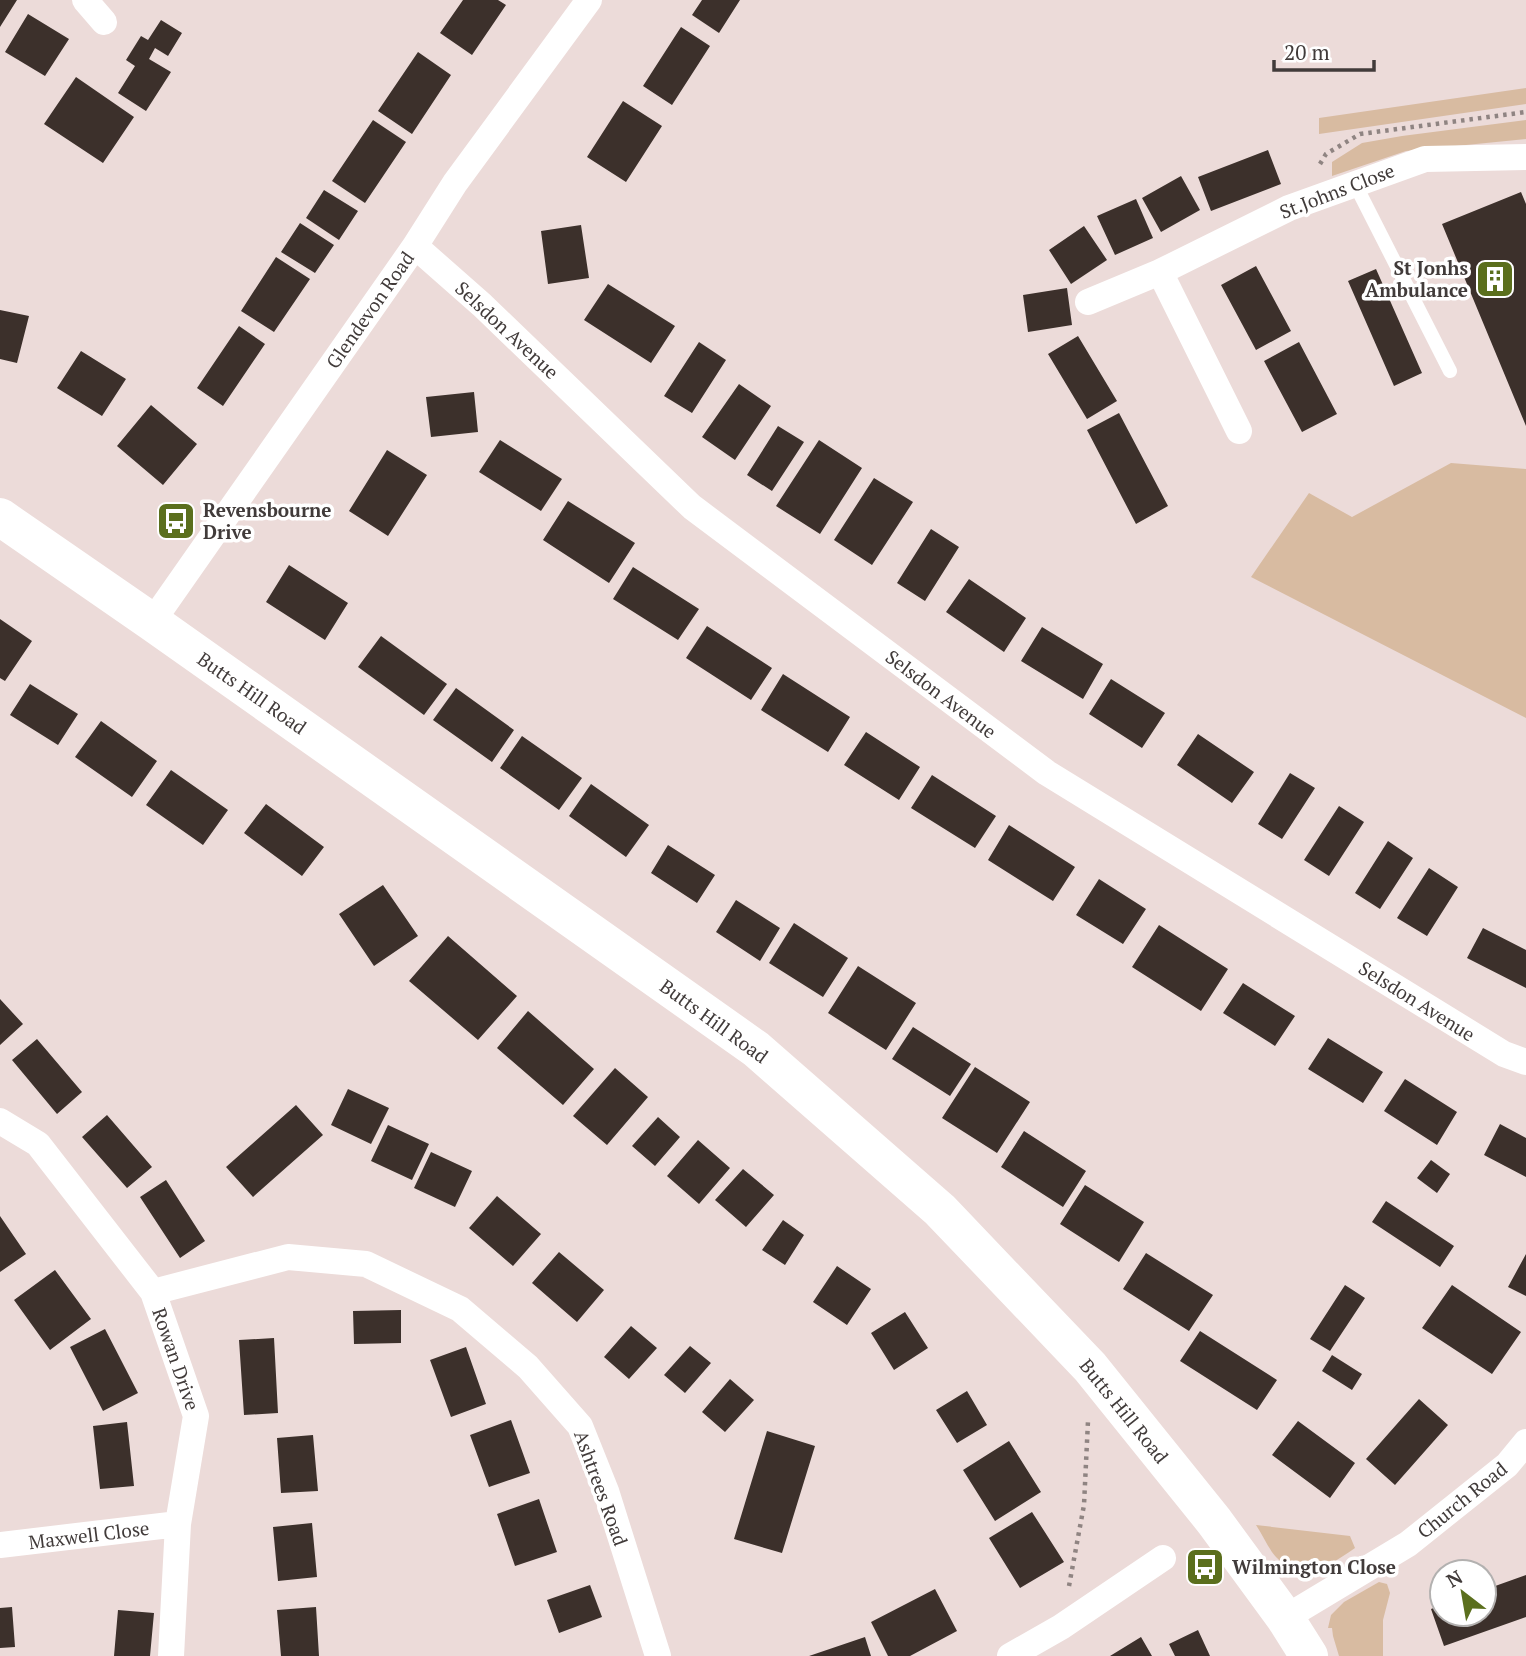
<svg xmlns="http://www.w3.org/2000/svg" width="1526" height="1656" font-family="'PT Serif',serif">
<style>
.green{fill:#d8bba1}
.building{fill:#3c302b}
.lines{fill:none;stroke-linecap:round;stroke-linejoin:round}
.path{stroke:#8f8482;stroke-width:4.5;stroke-dasharray:3.5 5;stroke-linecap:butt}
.lane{stroke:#fff;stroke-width:14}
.street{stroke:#fff;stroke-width:26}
.secondary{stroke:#fff;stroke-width:38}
.labels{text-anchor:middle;stroke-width:7;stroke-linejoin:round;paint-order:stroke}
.street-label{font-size:19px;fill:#413b3a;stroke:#fff}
.poi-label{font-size:19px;font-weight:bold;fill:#413b3a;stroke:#fff;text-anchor:start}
</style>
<rect width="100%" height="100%" fill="#ecdbd9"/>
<path class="green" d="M1526,88v16l-207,30v-16z
M1526,120v19l-120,12 -74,25v-14l30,-19 40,-7z
M1451,463l75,6v249l-275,-141 58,-84 43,24z
M1256,1525l94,11 5,12c-25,17 -52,37 -78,10 -9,-9 -14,-23 -21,-33z
M1379,1582l8,2 3,9 -7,27v36h-44l-6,-20 -1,-8h-4l3,-13 13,-13z"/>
<path class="building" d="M0,0h17l-17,27z
M463,0h35l8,5 -34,50 -32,-22z
M702,0h38l-21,33 -27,-18z
M28,14l41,25 -24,37 -40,-24z
M161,20l21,13 -14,23 -13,-8 -6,11 22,13 -25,39 -28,-18 17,-27 -9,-6 15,-24 7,4z
M681,27l29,19 -38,59 -29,-19z
M418,52l33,23 -39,59 -34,-23z
M76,77l58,40 -31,46 -59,-39z
M623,101l39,25 -36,56 -39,-25z
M373,120l33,22 -41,61 -33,-22z
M1268,150l13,34 -70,27 -13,-34z
M1181,176l19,34 -39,22 -19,-34z
M324,190l34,21 -19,29 -33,-22z
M1521,192l5,12v222l-84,-202z
M1136,199l17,39 -38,17 -18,-39z
M300,223l34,22 -19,28 -34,-21z
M581,225l8,53 -41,6 -7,-53z
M1084,226l23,34 -36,24 -22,-34z
M276,257l34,22 -36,53 -33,-21z
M1256,266l35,65 -35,19 -35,-65z
M1376,269l46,104 -28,13 -46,-105z
M608,284l67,42 -24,37 -67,-43z
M1067,288l5,37 -44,7 -5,-37z
M0,310l29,6 -12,47 -17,-4z
M239,326l26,18 -42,62 -26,-18z
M1078,336l39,65 -30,18 -39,-65z
M699,342l27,18 -34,53 -28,-17z
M1299,342l38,72 -35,18 -38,-71z
M81,351l45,28 -24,37 -45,-28z
M739,384l32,22 -36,54 -33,-23z
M474,392l4,40 -47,5 -5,-40z
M151,405l46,39 -34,41 -46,-39z
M1119,413l49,93 -32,18 -49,-94z
M778,426l26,16 -32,49 -25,-16z
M500,440l62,39 -21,32 -62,-39z
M819,440l43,28 -42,66 -44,-28z
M387,450l40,25 -39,61 -39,-25z
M874,478l39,24 -41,63 -38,-25z
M568,501l67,42 -26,40 -66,-43z
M931,529l28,18 -34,54 -28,-18z
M289,565l59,38 -23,37 -59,-38z
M633,567l66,42 -21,31 -65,-41z
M969,579l57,39 -22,34 -58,-40z
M0,619l32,22 -27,40 -5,-3z
M707,626l65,42 -21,32 -65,-42z
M1042,627l61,37 -20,35 -62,-38z
M381,636l66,48 -23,31 -66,-48z
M783,674l67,43 -22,35 -67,-42z
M1111,679l54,34 -23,35 -53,-34z
M30,684l48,30 -20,31 -48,-30z
M456,688l58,42 -22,32 -59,-42z
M101,721l56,40 -25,36 -57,-40z
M866,732l54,35 -21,33 -55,-35z
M1198,734l56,38 -22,31 -55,-38z
M522,736l60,42 -23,32 -59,-42z
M171,770l57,40 -25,35 -57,-40z
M1290,773l25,15 -33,51 -24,-15z
M932,775l64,41 -21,32 -64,-40z
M591,784l58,41 -23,32 -57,-41z
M266,804l58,43 -22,29 -58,-43z
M1339,806l25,16 -35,54 -25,-16z
M1009,825l66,42 -22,34 -65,-41z
M1388,841l25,17 -33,51 -25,-16z
M668,845l47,30 -18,28 -46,-30z
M1429,868l29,19 -31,49 -30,-18z
M1099,879l47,30 -23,35 -47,-29z
M383,885l35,51 -44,30 -35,-52z
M736,900l44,28 -20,33 -44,-29z
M794,923l54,35 -25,39 -54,-34z
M1159,925l69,44 -27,42 -69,-44z
M1483,928l43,22v38l-59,-30z
M448,936l69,60 -39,44 -69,-59z
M858,966l58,37 -30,47 -58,-37z
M1243,983l52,33 -20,30 -52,-33z
M0,999l23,25 -23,21z
M528,1011l66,58 -31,36 -66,-57z
M913,1027l58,37 -21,32 -58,-37z
M1328,1038l55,34 -20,31 -55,-34z
M37,1039l45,53 -25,22 -45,-54z
M975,1067l55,35 -33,51 -55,-35z
M615,1068l33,29 -41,48 -34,-29z
M1405,1079l52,33 -20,33 -53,-34z
M348,1089l41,19 -18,36 -40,-19z
M296,1105l27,30 -70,62 -27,-30z
M107,1115l45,52 -25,21 -45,-51z
M658,1117l22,20 -25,29 -23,-20z
M1500,1124l26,14v39l-42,-22z
M388,1125l41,19 -17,36 -41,-19z
M1024,1131l62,40 -23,36 -62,-40z
M698,1140l32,28 -31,36 -32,-28z
M431,1152l41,19 -17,36 -41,-19z
M1431,1160l19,14 -13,19 -20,-15z
M743,1169l31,26 -28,32 -31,-27z
M166,1180l39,61 -25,17 -40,-61z
M1085,1185l59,37 -25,40 -59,-38z
M497,1196l44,38 -28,32 -44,-38z
M1386,1201l68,45 -14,21 -68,-45z
M0,1216l26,38 -26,18z
M783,1220l21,15 -19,30 -23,-15z
M559,1252l45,38 -27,32 -45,-39z
M1146,1253l67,42 -24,36 -66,-42z
M1526,1254v42l-18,-9z
M837,1266l34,23 -24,36 -34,-23z
M55,1270l36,49 -41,31 -36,-50z
M1345,1285l20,13 -35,53 -20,-12z
M1452,1285l69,47 -29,42 -70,-46z
M401,1310v33l-47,1 -1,-33z
M905,1312l23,36 -34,22 -23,-37z
M631,1326l26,22 -28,31 -25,-22z
M105,1329l33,64 -35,18 -33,-64z
M1200,1331l77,49 -20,30 -77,-49z
M274,1338l4,75 -34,2 -5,-75z
M690,1346l21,17 -26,30 -21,-18z
M466,1347l20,57 -35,13 -21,-57z
M1332,1355l30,19 -10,16 -30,-19z
M730,1379l24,21 -29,32 -23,-20z
M967,1391l20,34 -30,18 -21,-33z
M1419,1399l29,26 -53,60 -29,-26z
M511,1420l19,53 -41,14 -19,-52z
M1298,1421l57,42 -25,35 -58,-43z
M127,1422l7,64 -34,3 -7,-63z
M767,1431l48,15 -33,107 -48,-14z
M313,1435l5,56 -37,2 -4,-55z
M1009,1441l32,51 -46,29 -32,-51z
M539,1499l18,53 -42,14 -18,-52z
M1032,1512l32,50 -44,26 -31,-50z
M312,1523l5,54 -39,4 -5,-54z
M1526,1575v42l-82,29 -13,-37 11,-4v9h42v-24z
M590,1585l12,32 -43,16 -12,-33z
M935,1589l22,42 -47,25h-22l-17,-34z
M12,1607l3,40 -15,1v-40z
M316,1607l3,49h-38l-4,-46z
M118,1610l36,3 -4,43h-36z
M1198,1630l12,26h-35l-6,-12z
M865,1637l6,19h-62z
M1141,1637l11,19h-42z"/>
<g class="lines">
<path class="path" d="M1320,164l6,-10 34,-20 166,-22
M1069,1586l15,-81 4,-84"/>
<path class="lane" d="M1355,184l95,187"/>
<path class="street" d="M85,0l19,22
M415,246l67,59 210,202 355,266 457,281 22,8
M1160,272l79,159
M1088,302l72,-30 129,-64 136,-49 101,-2
M152,622l263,-376 40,-63 134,-183
M0,1121l38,23 115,148 43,124 -18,108 -7,132
M153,1292l135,-35 78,7 94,45 68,58 52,59 26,65 52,165
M0,1545l178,-21
M1285,1618l123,-74 99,-79 19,-23
M1010,1656l51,-29 102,-69"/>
<path class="secondary" d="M0,517l152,105 604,427 184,161 150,157 124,154 71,97 24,38"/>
</g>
<defs>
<symbol id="building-square" viewBox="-11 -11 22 22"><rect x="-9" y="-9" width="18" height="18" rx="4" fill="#5b6f1d" stroke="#fff"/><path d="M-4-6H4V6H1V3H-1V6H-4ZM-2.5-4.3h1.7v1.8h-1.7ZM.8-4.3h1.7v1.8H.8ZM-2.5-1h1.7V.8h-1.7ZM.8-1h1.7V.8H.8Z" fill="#fff"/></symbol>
<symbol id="bus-square" viewBox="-11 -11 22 22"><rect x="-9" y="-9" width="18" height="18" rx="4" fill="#5b6f1d" stroke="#fff"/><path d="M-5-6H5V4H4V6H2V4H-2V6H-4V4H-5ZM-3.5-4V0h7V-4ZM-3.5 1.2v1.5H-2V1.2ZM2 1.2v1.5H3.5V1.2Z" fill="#fff"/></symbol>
</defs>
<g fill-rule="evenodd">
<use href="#building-square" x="1473" y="257" width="44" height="44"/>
<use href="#bus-square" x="154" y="499" width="44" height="44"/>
<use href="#bus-square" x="1183" y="1545" width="44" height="44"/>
</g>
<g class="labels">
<g class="street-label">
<text transform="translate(1337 191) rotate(-21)" y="7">St.Johns Close</text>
<text transform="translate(370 310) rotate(-55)" y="7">Glendevon Road</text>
<text transform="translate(507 330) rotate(43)" y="7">Selsdon Avenue</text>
<text transform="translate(252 693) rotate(35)" y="7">Butts Hill Road</text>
<text transform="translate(941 694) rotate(37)" y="7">Selsdon Avenue</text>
<text transform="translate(1417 1001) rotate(32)" y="7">Selsdon Avenue</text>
<text transform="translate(714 1021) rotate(36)" y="7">Butts Hill Road</text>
<text transform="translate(176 1359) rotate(71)" y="7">Rowan Drive</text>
<text transform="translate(1124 1411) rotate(51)" y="7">Butts Hill Road</text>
<text transform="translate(601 1488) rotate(70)" y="7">Ashtrees Road</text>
<text transform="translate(1462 1500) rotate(-39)" y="7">Church Road</text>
<text transform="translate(89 1535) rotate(-7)" y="7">Maxwell Close</text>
</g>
<g class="poi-label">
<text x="1468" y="275" text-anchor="end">St Jonhs<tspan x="1468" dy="22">Ambulance</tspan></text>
<text x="203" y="517">Revensbourne<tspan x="203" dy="22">Drive</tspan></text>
<text x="1232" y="1574">Wilmington Close</text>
</g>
</g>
<g transform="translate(1463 1593) rotate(329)"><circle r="33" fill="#ffffff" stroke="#b3b1b0" stroke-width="2"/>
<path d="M0-5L12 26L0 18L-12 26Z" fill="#5b6f1d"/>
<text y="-10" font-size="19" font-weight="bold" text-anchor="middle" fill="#413b3a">N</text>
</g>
<path d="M1274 60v10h100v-10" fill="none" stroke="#413b3a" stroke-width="3.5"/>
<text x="1284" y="60" font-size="21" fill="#413b3a" stroke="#ffffff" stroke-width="5" paint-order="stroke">20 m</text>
</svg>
